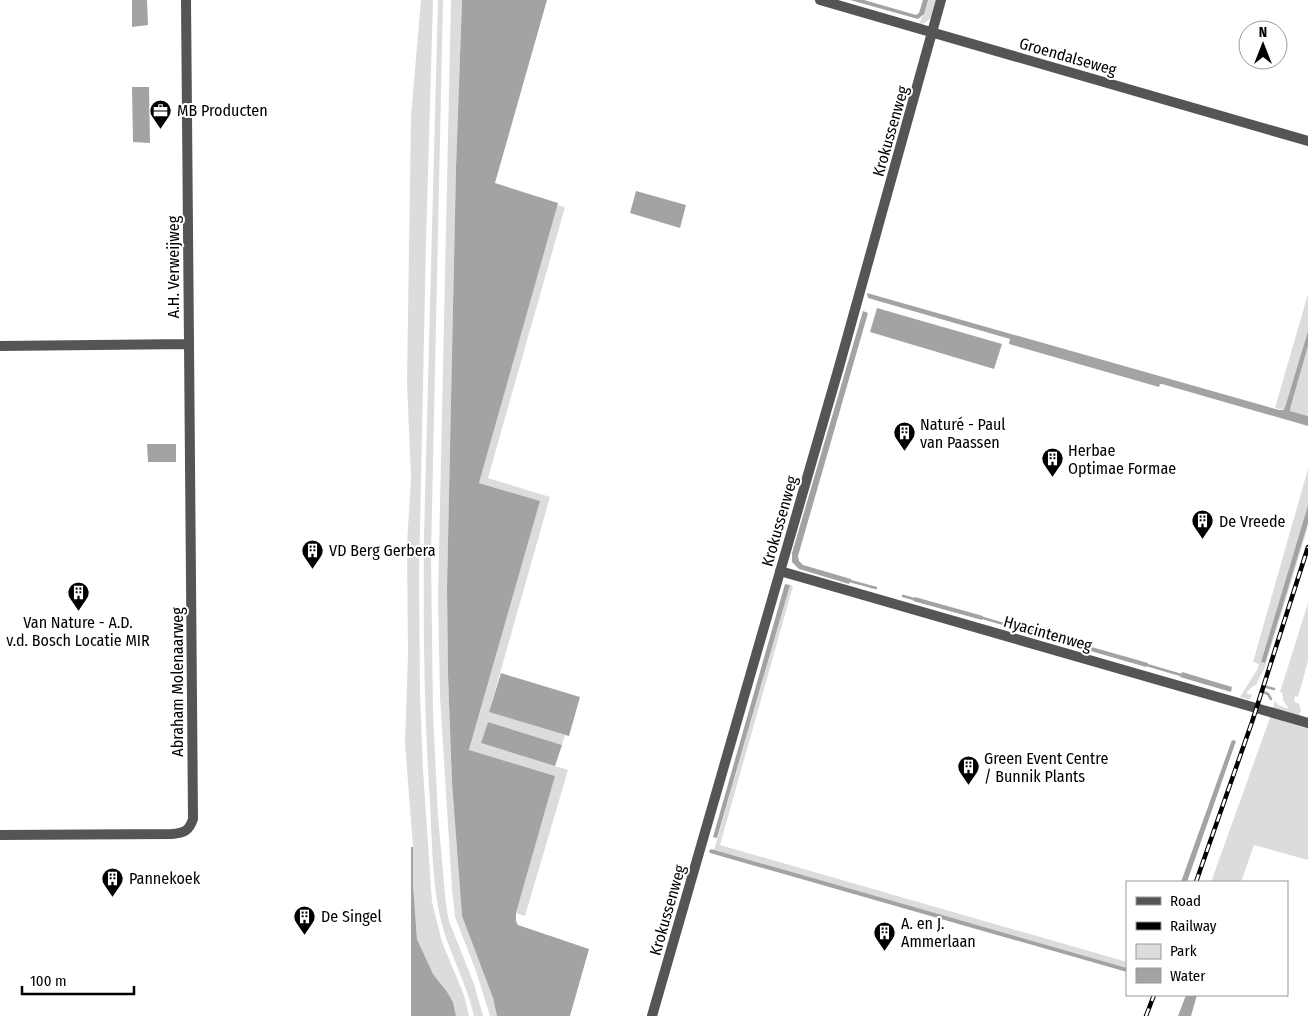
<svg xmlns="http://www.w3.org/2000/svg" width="1308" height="1016" font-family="'Fira Sans Condensed',sans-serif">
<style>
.green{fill:#dcdcdc}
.water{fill:#a3a3a3}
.pier{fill:#fff}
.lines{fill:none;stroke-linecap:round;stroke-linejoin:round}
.stream{stroke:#a3a3a3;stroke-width:2.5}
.minor{stroke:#555;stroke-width:10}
.rail-casing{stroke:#000;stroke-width:4.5}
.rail{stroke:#fff;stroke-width:2.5;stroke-dasharray:8;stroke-linecap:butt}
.labels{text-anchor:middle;stroke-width:4;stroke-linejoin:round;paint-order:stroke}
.street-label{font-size:16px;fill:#000;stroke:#fff}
.poi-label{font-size:16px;fill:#000;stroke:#fff;text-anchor:start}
</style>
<rect width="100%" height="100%" fill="#fff"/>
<path class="green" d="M421,0h12l-7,242 -7,334 1,117 3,77 9,132 10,40 22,53 5,21h-13l-3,-14 -20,-28 -16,-35 -4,-55v-37l-8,-104 3,-88 -1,-111 4,-66 -4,-95 4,-267z
M438,0h5l-12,556 2,157 5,103 8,89 3,16 25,63 9,32h-9c-8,-36 -28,-68 -35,-104 -7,-36 -7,-74 -9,-110 -6,-89 -7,-177 -6,-266z
M451,0h11l-6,168 -9,419 1,88 4,108 10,133 31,82 4,18h-7l-14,-45 -21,-54 -3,-28 -12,-192 -2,-99z
M928,0h9c-3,12 -5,22 -18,25z
M557,205l8,2 -77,271 62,19 -61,215 76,23 -3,10 -74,-23 -7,21 87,27 -43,146 -9,-3 39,-137 -86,-25 71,-250 -61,-18z
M1308,294v37l-22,73 -2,6 -9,-2z
M1308,346v70l-18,-5v-2z
M1308,469v36l-47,157 3,1 44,-140v3l-41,137 -11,22 -3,1 -7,7 6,2 2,-2 -5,7 -9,-3 17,-27 2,-6 -6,-2z
M790,585l3,1 -73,259 407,117v6l-413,-118z
M1308,603v58l-10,36 -3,-1 -1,5 5,3 2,6 -2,6 -26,-8 2,-7 3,4 11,4 -6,-9 -1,-7 -2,-1z
M1271,715l37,11v134l-54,-15 -13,37h-30z"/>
<path class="water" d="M132,0h15l1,25 -16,2z
M462,0h85l-52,183 63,20 -79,280 61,18 -71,249 86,26 -39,137v8l2,4 71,24 -19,67h-73l-4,-18 -31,-82 -10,-133 -4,-108 -1,-88 9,-419z
M850,0h14l52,15 3,-2 4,-13h5l-4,14 -6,5z
M132,87h17l1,56 -17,-1z
M636,191l50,14 -6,23 -50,-15z
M867,293l412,117h5l2,-6 22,-73v15l-18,63v2l18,5v10l-146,-42h-2l-1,3 -150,-43 1,-5 -142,-41z
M877,308l125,36 -8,25 -124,-37z
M863,311l5,2 -70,243 1,5 4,4 48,14 -2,5 -50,-15 -7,-7v-9z
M147,444h29v18h-28z
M1308,505v18l-43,140 -4,-1z
M785,584l5,1 -73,253 -4,-1z
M915,597l68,19 -1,4 -69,-19z
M1025,627l47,14 -1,5 -48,-14z
M1088,646l60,17 -2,4 -59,-17z
M1182,672l50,15 -1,5 -51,-15z
M501,673l79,24 -11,39 -80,-24z
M488,722l74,23 -7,21 -74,-23z
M1232,740l4,1 -49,141h-6z
M411,847h2v37l4,55 16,35 14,18 6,10 3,14h-45z
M711,849l416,119v4l-417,-119 -1,-2z
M1186,995h11l-6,21h-13z"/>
<path class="pier" d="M1308,529l-34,115 -7,20 -2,2z"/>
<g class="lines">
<path class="stream" d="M850,581l26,7
M903,596l11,3
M983,618l41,12
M1071,643l17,5
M1147,665l34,10
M1263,686l11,3
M1261,691l7,3 3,5"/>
<path class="minor" d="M820,0l488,141
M0,346l189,-2 -3,-344
M780,571l528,152
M0,835l172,-1c12,-1 17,-3 21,-15l-4,-475
M652,1016l187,-649 102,-367"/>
<defs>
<path id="rail" d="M1196,882l56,-160 56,-175
M1146,1016l8,-21"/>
</defs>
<use href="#rail" class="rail-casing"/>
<use href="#rail" class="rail"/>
</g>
<defs>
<symbol id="office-pin" viewBox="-11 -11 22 30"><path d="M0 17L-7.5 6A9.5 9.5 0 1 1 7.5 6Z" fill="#000" stroke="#fff"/><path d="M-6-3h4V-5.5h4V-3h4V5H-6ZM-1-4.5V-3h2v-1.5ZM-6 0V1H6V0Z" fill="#fff"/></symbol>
<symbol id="building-pin" viewBox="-11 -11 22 30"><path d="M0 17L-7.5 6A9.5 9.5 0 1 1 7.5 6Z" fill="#000" stroke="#fff"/><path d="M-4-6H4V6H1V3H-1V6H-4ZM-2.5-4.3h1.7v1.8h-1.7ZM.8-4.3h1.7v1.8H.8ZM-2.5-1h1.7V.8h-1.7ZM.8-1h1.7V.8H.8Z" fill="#fff"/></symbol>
</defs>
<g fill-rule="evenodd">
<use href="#office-pin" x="148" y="98" width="25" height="34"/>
<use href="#building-pin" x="892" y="420" width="25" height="34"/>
<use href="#building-pin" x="1040" y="446" width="25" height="34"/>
<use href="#building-pin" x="1190" y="508" width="25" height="34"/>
<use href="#building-pin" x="300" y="538" width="25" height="34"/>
<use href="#building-pin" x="66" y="580" width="25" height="34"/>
<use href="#building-pin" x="956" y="754" width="25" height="34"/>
<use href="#building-pin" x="100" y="866" width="25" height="34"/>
<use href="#building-pin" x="292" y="904" width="25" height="34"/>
<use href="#building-pin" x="872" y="920" width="25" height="34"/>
</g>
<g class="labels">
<g class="street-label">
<text transform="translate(1068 56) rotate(16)" y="6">Groendalseweg</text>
<text transform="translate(890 131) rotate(-74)" y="6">Krokussenweg</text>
<text transform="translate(173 267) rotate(-90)" y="6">A.H. Verweijweg</text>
<text transform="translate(779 521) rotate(-74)" y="6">Krokussenweg</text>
<text transform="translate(1048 633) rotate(16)" y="6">Hyacintenweg</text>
<text transform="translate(177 682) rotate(-90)" y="6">Abraham Molenaarweg</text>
<text transform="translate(667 910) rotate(-74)" y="6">Krokussenweg</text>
</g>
<g class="poi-label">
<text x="177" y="116">MB Producten</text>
<text x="920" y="430">Naturé - Paul<tspan x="920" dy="18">van Paassen</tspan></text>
<text x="1068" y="456">Herbae<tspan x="1068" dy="18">Optimae Formae</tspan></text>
<text x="1219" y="527">De Vreede</text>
<text x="329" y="556">VD Berg Gerbera</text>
<text x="78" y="628" text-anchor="middle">Van Nature - A.D.<tspan x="78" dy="18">v.d. Bosch Locatie MIR</tspan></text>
<text x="984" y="764">Green Event Centre<tspan x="984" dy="18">/ Bunnik Plants</tspan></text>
<text x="129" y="884">Pannekoek</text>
<text x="321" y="922">De Singel</text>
<text x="901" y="929">A. en J.<tspan x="901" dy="18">Ammerlaan</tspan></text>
</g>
</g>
<rect x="1126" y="881" width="162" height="115" fill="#ffffff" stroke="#999999"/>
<rect x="1136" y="897" width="25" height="8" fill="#555555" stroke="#999999"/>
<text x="1170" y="906" font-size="15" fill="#000000">Road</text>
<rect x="1136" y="922" width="25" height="8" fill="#000000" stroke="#999999"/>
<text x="1170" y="931" font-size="15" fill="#000000">Railway</text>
<rect x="1136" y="944" width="25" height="15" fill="#dcdcdc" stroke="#999999"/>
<text x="1170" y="956" font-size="15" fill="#000000">Park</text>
<rect x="1136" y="968" width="25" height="15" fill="#a3a3a3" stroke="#999999"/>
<text x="1170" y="981" font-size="15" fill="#000000">Water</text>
<g transform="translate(1263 45)"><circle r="24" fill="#ffffff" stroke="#999999"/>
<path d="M0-4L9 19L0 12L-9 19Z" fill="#000000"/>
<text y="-8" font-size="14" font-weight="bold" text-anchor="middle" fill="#000000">N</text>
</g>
<path d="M22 986v8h112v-8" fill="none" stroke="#000000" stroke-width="2.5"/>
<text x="30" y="986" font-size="15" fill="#000000" stroke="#ffffff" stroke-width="4" paint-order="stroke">100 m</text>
</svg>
